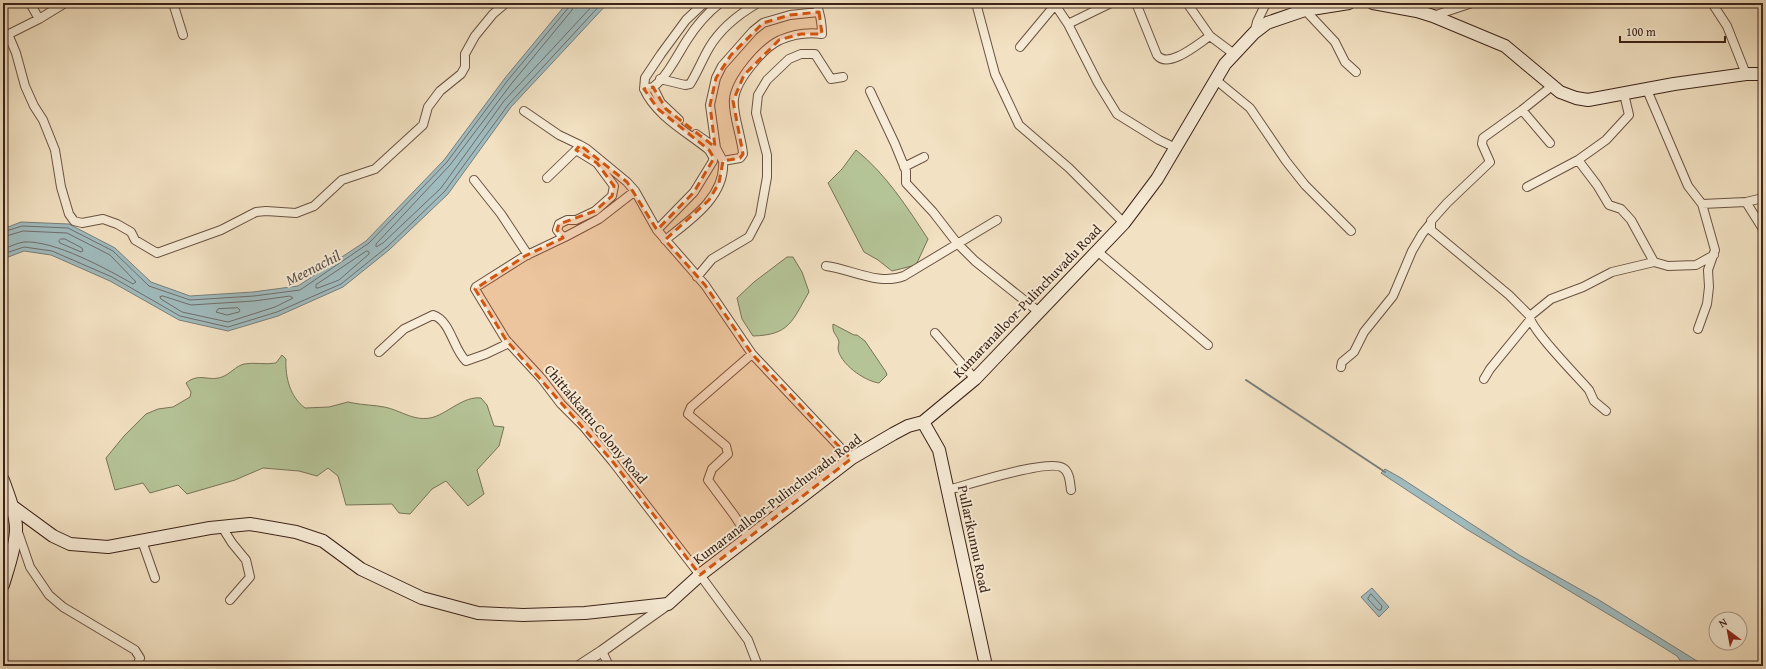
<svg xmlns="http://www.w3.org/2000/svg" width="1766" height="669" font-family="'Gentium Book Plus',serif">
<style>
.green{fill:#b5c497;stroke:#787358}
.water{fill:#a0bbbe;stroke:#787e7c}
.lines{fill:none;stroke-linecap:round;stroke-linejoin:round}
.shore{stroke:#6e6e6b;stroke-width:1}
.stream{stroke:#787e7c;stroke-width:2}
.minor-casing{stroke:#6a5242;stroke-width:10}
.tertiary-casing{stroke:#6a5242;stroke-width:12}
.secondary-casing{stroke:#3c2218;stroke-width:14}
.minor{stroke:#f7ecd7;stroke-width:8}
.tertiary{stroke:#f7ecd7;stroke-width:10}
.secondary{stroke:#f7ecd7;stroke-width:12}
.marked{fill:#d7540d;fill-opacity:0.2;stroke:#d7540d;stroke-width:3;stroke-dasharray:8 5;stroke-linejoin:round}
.labels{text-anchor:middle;stroke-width:4;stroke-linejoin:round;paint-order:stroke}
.street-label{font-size:14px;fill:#3c2218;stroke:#f7ecd7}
.water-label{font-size:15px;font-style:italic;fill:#5a504a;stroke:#f7ecd7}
</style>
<rect width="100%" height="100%" fill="#f2e1c2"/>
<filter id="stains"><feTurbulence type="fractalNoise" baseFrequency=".005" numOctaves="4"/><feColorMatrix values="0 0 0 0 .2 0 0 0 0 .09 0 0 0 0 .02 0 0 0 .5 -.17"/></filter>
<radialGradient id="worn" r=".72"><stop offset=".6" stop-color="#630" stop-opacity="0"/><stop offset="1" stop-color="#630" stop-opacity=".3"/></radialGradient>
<path class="green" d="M856,150c30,24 51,57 72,89l-12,26 -24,6 -14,-11 -14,-8 -36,-69 14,-14z
M787,257h6l9,15 7,20c-17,29 -19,43 -56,44l-11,-17 -5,-21 17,-16z
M833,324l21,11h3l8,6 21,31 1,3 -8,8c-15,-2 -40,-20 -41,-35 0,-2 1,-4 1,-6 -2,-8 -7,-8 -6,-18z
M282,355l4,4c-1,18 4,38 19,49l24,-1 19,-5 5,1c10,2 21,2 31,4 17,3 31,16 50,10 15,-5 30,-21 47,-19l6,7 7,21 10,1 -5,19 -22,24 7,24 -16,12 -22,-25 -14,8 -22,25 -11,-1 -7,-9 -46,1 -8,-29 -10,-8 -11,8 -18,-5 -36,-3 -28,12 -48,14 -9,-9 -28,8 -7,-10 -28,7 -9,-32 18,-22 22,-22 12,-5 15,-2 17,-10 1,-5 -5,-9c14,-11 22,-1 36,-6 8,-3 14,-11 22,-13 10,-2 21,1 32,-1z"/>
<path class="water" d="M567,3h41l-97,104 -63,87 -59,56 -46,37 -65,29 -50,15 -49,-11 -69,-39 -59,-26 -27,-4 -21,8v-30l18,-7 48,2 46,24 36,34 39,14 63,-4 45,-6 68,-45 78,-81 61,-82z
M1385,469l16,9 118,77 80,45 106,66h-21l-7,-10 -24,-15 -187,-112 -85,-56z
M1372,588l17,19 -10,10 -18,-20z"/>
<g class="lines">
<path class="shore" d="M575,3l-3,7 -60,73 -62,82 -74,79v3l7,-4 58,-55 63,-87 91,-98
M3,232l19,-6 46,2 45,23 36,35 41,14 64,-4 46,-6 69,-47 78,-81 61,-82 61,-73v-4
M3,237l20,-6 44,2 43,22 26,27 -3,2c-26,-15 -79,-44 -109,-42 -7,1 -15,5 -21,7
M61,239h4l17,9 1,3 -2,1 -21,-9 -1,-2z
M367,251l2,1v2l-30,26 -21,8h-2v-3z
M3,254l21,-7 28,4 60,26 68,39 48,11 49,-15 64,-28 46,-37 58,-56 63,-86 94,-102
M163,296l28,9 63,-4 36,-5 3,2 -18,9 -47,15 -46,-10 -21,-13 -1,-2z
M238,308l2,2 -1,2 -12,3 -11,-3 2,-3z
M1371,594l11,12 -1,4h-3l-10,-11z"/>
<path class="stream" d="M1246,380l139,92"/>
<defs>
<path id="minor" d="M30,3l9,16
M173,3l10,32
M816,3c4,10 6,20 6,31 -14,-2 -28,0 -42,6 -17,8 -44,40 -46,59 -2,14 8,39 9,55l-3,4 -17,3 -7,-13 -6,-43 6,-27 6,-12 31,-35 10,-8 27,-8 29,-3
M976,3l19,71 24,51 50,43 55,55
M1054,3l14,21 30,59 19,31 42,26 17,8
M1136,3l21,52c11,15 42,-12 53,-19
M1187,3l23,33 24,18
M1712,3l15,23 19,48
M1305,10l30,32 10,20 11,10
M1433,16l39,-13
M1068,24l43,-21
M1254,33l3,-11 9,-19
M8,34l8,19 9,33 9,20 9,14 12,30 6,37 8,27 5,7 8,2 21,-4 14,5 14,8 4,8 22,13 64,-23 35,-18 10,-1 30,2 18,-7 28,-26 33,-11 48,-44 5,-18 12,-16 21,-17 4,-7v-13l10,-18 18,-22 13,-11
M3,37l36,-18 26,-16
M1020,47l35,-42
M660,79l25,6 5,-1c7,-11 12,-24 19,-36 11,-19 30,-34 49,-45
M1216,80l34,28 36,53 19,24 46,46
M1552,86l-30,24 -39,28 -1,6 8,18 -43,41 -16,18v9l78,65 21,21c-1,12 49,62 59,74l5,11 12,10
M653,87l8,16 18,17
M644,89l1,-11 16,-24 25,-34 18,-17
M1647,90l41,96 14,18 13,46 -7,20 1,17 -2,17 -9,25
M870,91l25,53 11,27v12l27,29 24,31 18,18 64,51
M1624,94l5,21 -23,25 -28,20 19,25 12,20 12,4 10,11 23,42 14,4 28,-1 18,-10
M1522,110l28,33
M524,111l35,24 21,10
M696,134l20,14
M576,150l4,-5 7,4 40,33 8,9 22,39 48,55 47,69 99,105
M904,167l20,-10
M547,178l29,-28 21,13 17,23 -2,10 -17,15 -19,9h-9l-8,4 -2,6 4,5 4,2 34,-18 36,-28
M474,180l27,34 27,41
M1527,187l51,-27
M1746,202l17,-4
M1702,204l44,-2 17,27
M657,230l37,-38 19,-31v-4l-4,-7c-22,-18 -53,-34 -65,-61 3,-1 7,-1 9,-2 14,-10 25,-33 34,-47 9,-14 20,-27 33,-37
M565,237l-40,19 -49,31 -1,2 31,51 36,39 19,25 23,23 29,35 87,113 48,65 10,26
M665,240c24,-19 61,-43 58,-79
M1097,251l111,94
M826,266c25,3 53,20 78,10l93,-56
M697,277l15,-18 37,-22 11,-21 7,-39v-22l-11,-42 2,-18 9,-15 22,-21 12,-5h14l16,25 12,-2
M1530,316l21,-17 32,-12 29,-15 42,-10
M935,333l40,46
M379,352l25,-23 29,-14c18,6 20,34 33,46l20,-7 23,-11
M1341,367l1,-5 12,-10 10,-20 29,-36 19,-45 10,-17 9,-11
M1484,379l6,-10 40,-49
M948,490c19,-5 102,-32 115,-22 7,4 7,15 8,22
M222,527l10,16 14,17 4,17 -20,23
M18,532l12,35 19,28 14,12 72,43 5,8 -3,8
M749,538l-15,-23 -26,-35 4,-11 16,-15 -2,-8 -38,-32 3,-7 61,-53
M142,541l13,37
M602,651l7,15"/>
<path id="tertiary" d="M579,666l23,-15 66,-47"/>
<path id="secondary" d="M1373,3l44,8 16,5 72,30 55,46 16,6 12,2 86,-16 72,-10h17
M923,422l16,28 47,216
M3,480c5,14 14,36 13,51 -1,18 -8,37 -13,54
M12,506l41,30 17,8 38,3 102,-19 40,-4 46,8 27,9 38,28 61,29 56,15 45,2 62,-2 83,-9 32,-29 152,-117 41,-24 15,-8 15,-4 52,-43 149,-156 33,-44 68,-115 29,-31 13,-10 38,-13 44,-7"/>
</defs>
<use href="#minor" class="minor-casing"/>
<use href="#tertiary" class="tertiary-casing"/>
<use href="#secondary" class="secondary-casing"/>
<use href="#minor" class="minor"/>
<use href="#tertiary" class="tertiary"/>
<use href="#secondary" class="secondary"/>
</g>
<path class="marked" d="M819,12l3,22h-21l-22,6 -35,35 -11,26 10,53 -3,4 -17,3 -4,22 -10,17 -44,40 40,45 47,69 99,105 -151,116 -87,-113 -107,-122 -31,-51 50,-33 38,-18 -6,-8 2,-6 36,-13 17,-15 2,-10 -17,-23 -21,-13 4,-5 47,37 30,48 37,-38 20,-34 -5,-8 -51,-41 -14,-20 9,-2 13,22 49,38 -5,-42 6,-27 15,-23 32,-32 27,-8z"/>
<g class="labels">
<g class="street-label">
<text transform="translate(1027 301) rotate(-46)" y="5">Kumaranalloor-Pulinchuvadu Road</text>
<text transform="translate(596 424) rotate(50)" y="5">Chittakkattu Colony Road</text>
<text transform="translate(777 499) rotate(-37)" y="5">Kumaranalloor-Pulinchuvadu Road</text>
<text transform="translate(974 539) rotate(78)" y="5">Pullarikunnu Road</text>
</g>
<g class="water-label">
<text transform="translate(313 268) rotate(-27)" y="5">Meenachil</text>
</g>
</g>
<rect width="1766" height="669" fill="none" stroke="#f2e1c2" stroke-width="16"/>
<rect x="4" y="4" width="1758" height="661" fill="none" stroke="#3c2218" stroke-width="2"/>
<rect x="8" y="8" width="1750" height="653" fill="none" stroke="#3c2218"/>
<g transform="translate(1728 631) rotate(328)"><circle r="19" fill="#f7ecd7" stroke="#ac9b8b"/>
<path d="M0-3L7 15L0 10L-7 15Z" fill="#8f2418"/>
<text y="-6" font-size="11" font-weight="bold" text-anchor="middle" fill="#3c2218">N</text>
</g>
<path d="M1620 36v6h105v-6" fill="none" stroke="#3c2218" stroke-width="2"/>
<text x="1626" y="36" font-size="12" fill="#3c2218" stroke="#f7ecd7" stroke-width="3" paint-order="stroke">100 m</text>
<rect width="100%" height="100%" filter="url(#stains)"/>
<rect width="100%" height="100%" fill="url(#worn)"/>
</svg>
